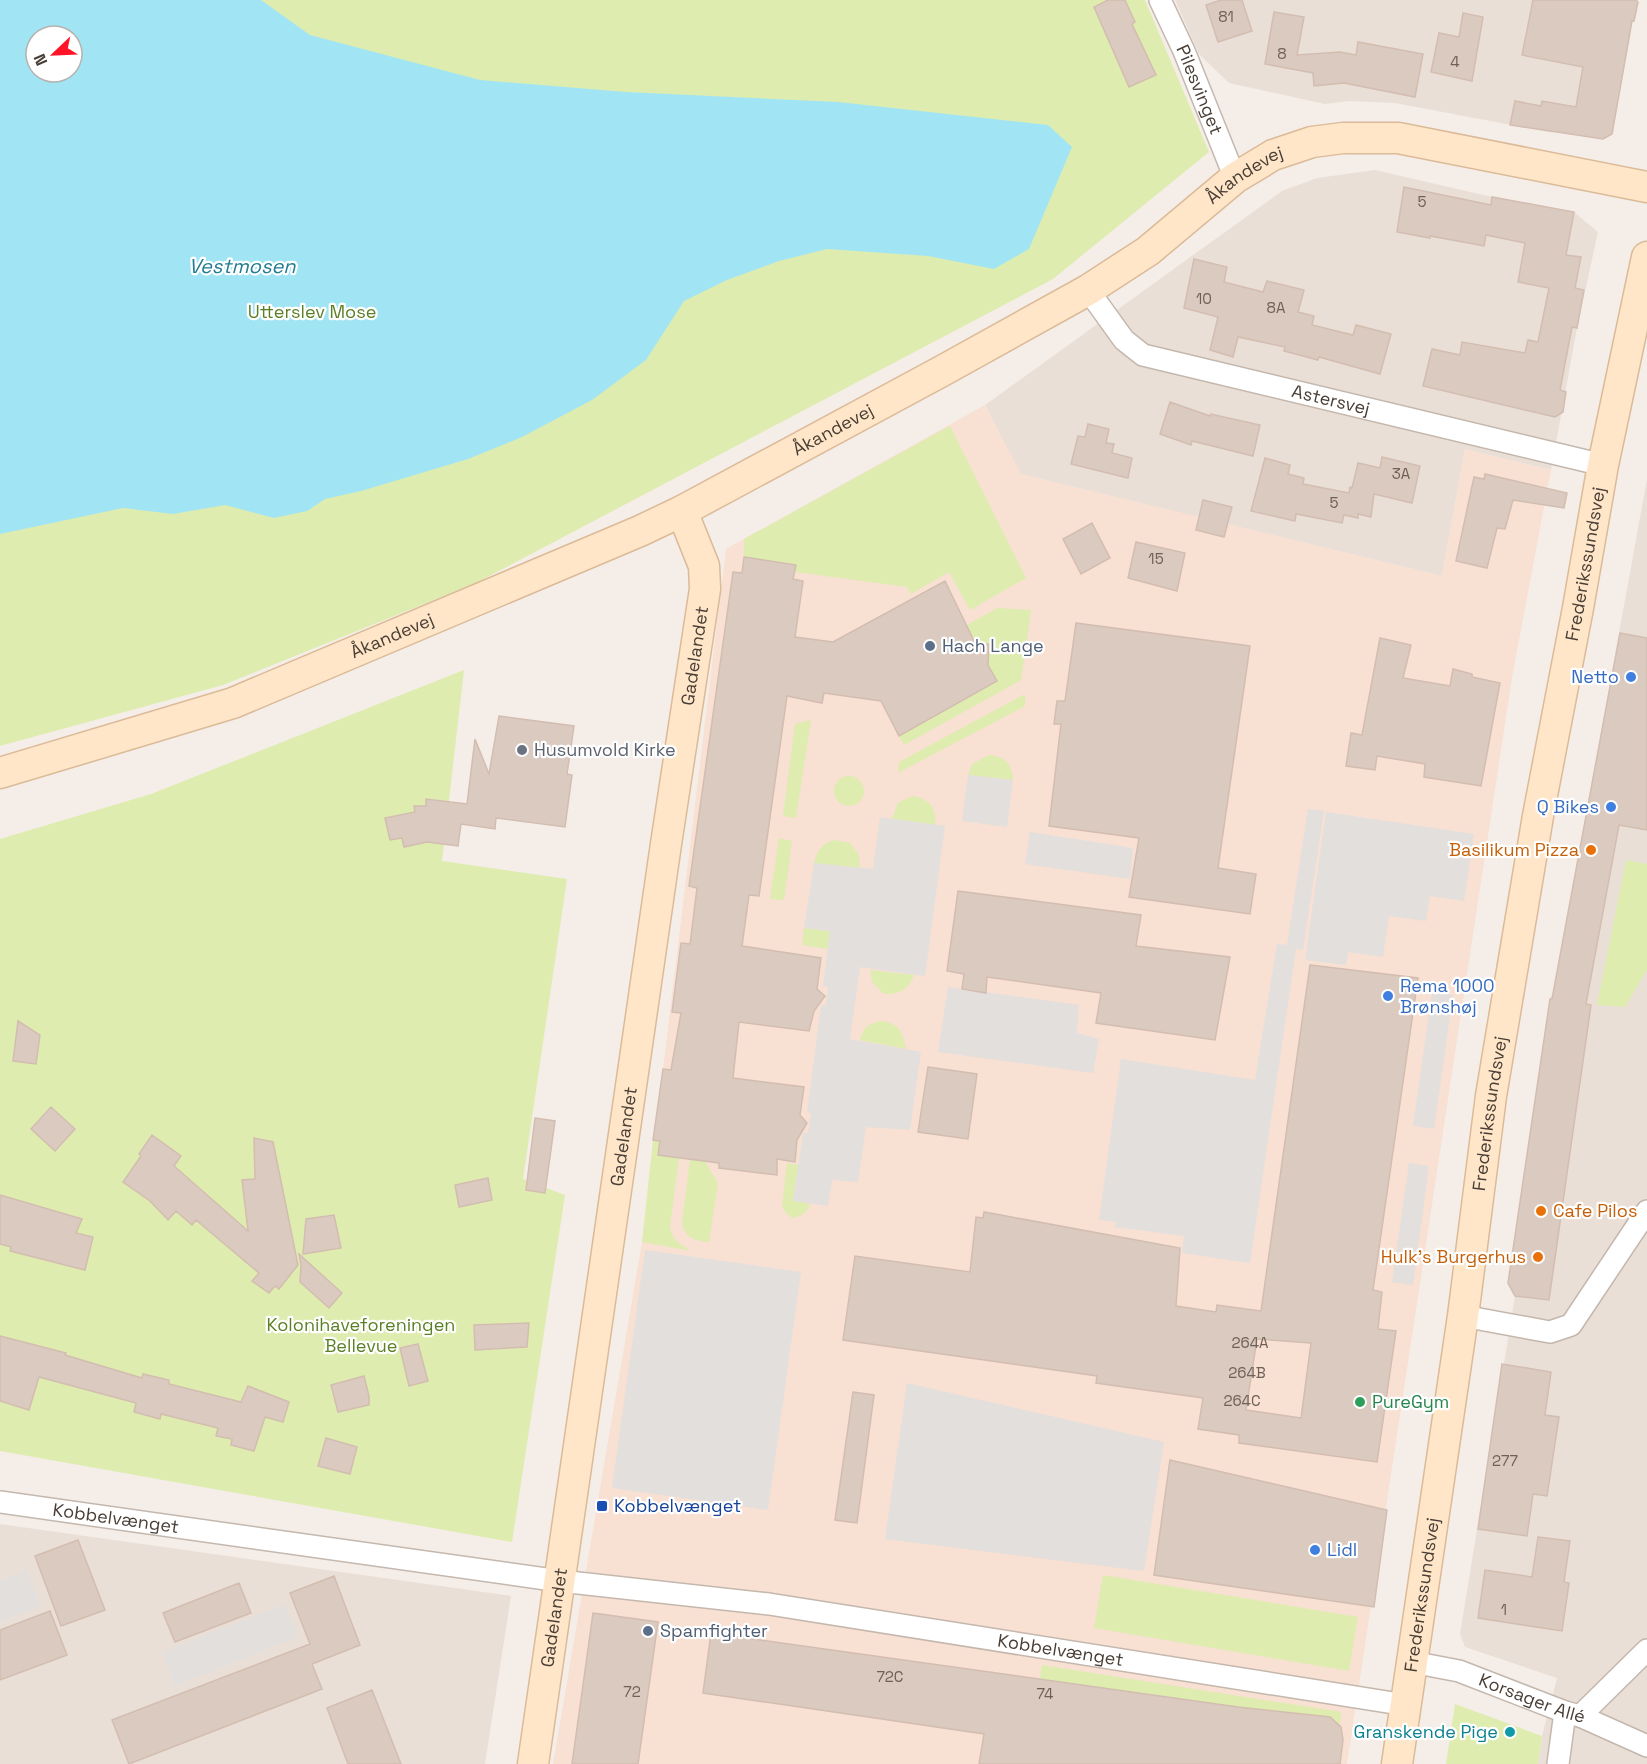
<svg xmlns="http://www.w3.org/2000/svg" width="1647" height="1764" font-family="'Space Grotesk',sans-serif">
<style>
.residential{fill:#e9dfd6}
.commercial{fill:#f8e0d3}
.green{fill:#deecaf;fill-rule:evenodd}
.parking{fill:#e3dfdd}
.water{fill:#a1e5f5;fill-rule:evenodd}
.building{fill:#dbcac0;stroke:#d3bdb0;stroke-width:1.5;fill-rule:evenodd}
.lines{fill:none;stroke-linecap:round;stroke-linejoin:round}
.street-casing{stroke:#c4b7ad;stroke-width:24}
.secondary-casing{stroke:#dbba98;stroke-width:33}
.street{stroke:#fff;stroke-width:21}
.secondary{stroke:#ffe6c8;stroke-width:30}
.service-dot{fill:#5c6f8a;stroke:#fff;stroke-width:2}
.shop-dot{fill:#3f7fe0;stroke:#fff;stroke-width:2}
.worship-dot{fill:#6b7280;stroke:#fff;stroke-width:2}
.food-dot{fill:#e8710a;stroke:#fff;stroke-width:2}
.leisure-dot{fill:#2e9e5b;stroke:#fff;stroke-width:2}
.transit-dot{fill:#1a4fb4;stroke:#fff;stroke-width:2}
.culture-dot{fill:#0f9aa8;stroke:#fff;stroke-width:2}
.labels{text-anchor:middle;stroke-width:4.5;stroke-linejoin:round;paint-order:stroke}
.number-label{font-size:15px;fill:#6e6158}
.street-label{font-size:18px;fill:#493e36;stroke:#fff}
.park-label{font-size:18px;fill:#5b7f25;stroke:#fff}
.service-label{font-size:18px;fill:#4e5e75;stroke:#fff;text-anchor:start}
.shop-label{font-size:18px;fill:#366cbe;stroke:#fff;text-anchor:end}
.worship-label{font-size:18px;fill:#5b616d;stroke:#fff;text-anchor:start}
.food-label{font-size:18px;fill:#c56008;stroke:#fff;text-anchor:end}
.leisure-label{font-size:18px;fill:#27864d;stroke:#fff;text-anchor:start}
.transit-label{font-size:18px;fill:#164399;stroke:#fff;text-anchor:start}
.culture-label{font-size:18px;fill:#0d838f;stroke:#fff;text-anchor:end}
.water-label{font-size:20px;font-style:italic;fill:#227c92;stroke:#fff}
</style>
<rect width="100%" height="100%" fill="#f5eee8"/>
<path class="residential" d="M1175,0h463l-4,21h-2l-20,113 -9,5 -31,-6 -24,-1 -153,-29 -46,-2 -24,3 -96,-21 -30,-29z
M1375,170l117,27 82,15 24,20 -21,96 -26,142 -86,-21 -23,127 -422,-102 -35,-69 297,-214 35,-13z
M1647,479v1285h-109l4,-28 15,-58 -92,-31 -5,-13 55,-338 -7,-13 42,-284 4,-9z
M0,1524l511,72 -26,168h-485z"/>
<path class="commercial" d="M985,405l36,69 421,102 23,-127 86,21 -39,208 -165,1086h-794l89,-522 84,-693z"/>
<path class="green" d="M0,0h1145l64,152 -156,127 -577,304 -253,102 -223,61zM36,36h36v36h-36z
M950,426l76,152 -56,32 -21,-38 -38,22 -4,-7 -112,-15 1,-7 -52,-8v-18z
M997,608l34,2 -10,70 -117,65 -5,-9 98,-55 -13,-24 5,-3 -2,-8 -11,-1 -9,-20z
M464,670l-22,191 125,18 -44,300 42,16 -53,347 -512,-91v-612l151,-45z
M1025,694v12l-127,67 1,-11z
M811,720l-15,98 -13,-2 12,-92z
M989,755c16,2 23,8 24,25l-45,-5 4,-11z
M834 791a15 15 0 1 1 30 0a15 15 0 1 1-30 0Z
M912,796c17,2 25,12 23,29l-43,-6 6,-16z
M779,838l13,3 -8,59 -14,-1z
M833,840l17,3 9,12 1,13 -46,-5c3,-12 7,-18 19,-23z
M1626,860l21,4v106l-22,37 -28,-2z
M804,928l26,3 -2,18 -26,-4z
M870,970l44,5c-5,14 -15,20 -30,19l-12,-12z
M880,1021c18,1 23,11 26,28l-46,-9c3,-12 8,-16 20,-19z
M653,1140l7,1 19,17 -9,68c2,14 9,18 21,25l-49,-9z
M690,1159l14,1 14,23 -9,59c-15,-2 -22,-3 -27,-18z
M787,1163l12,2 -6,35 17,4c-3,9 -8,12 -18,14l-6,-5 -4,-7z
M1103,1575l255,42 -9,54 -255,-43z
M1042,1665l299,47 -6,52 -304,-28z
M1455,1704l87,32 -4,28h-92z"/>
<path class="parking" d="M968,775l45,5 -6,47 -45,-6z
M1308,809l16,2 -21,139 -7,-1 -46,314 -68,-10 2,-17 -69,-9 1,-5 -17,-2 22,-161 134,21 22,-136 10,1z
M1326,812l148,22 -10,67 -34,-5 -4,25 -37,-5 -6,41 -35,-5 -2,13 -41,-5z
M880,817l65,9 -20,150 -65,-9 -10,72 71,13 -11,78 -44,-3 -8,55 -26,-2 -4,26 -35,-5 10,-68h5l3,-19 -4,-2 14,-107h5l2,-18 -5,-1 7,-55 -26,-3 10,-65 59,6z
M1030,832l103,16 -3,31 -105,-15z
M948,987l131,18 -2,28 22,6 -6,34 -155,-21z
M1432,992l21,3 -19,134 -21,-3z
M1409,1163l20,3 -16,119 -21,-3z
M645,1250l156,22 -33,238 -156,-22z
M907,1383l257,59 -20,129 -259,-32z
M27,1570l14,36 -41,16v-41z
M285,1604l13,33 -123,49 -13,-34z"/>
<path class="water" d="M0,0h261l49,35 170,45 146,12 212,10 210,23 24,22 -43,102 -35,20 -66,-13 -101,-7 -48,12 -52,19 -43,21 -38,59 -54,40 -70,37 -54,22 -107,32 -36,8 -18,12 -33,7 -49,-13 -52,9 -50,-6 -123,26zM36,36h36v36h-36z"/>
<path class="building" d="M1108,0h17l10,22 -3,2 24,51 -27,12 -35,-80z
M1221,0h21l10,31 -34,11 -12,-37z
M1533,0h102l3,2 -4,19h-2l-20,113 -9,5 -93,-14 5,-24 26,5 1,-5 34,6 7,-40 -61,-12z
M1274,12l30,5 -7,38 43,-3 16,3 2,-13 65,12 -8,43 -71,-14 -30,3 -1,-13 -48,-9z
M1463,13l20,4 -11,64 -41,-9 8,-39 20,4z
M1404,187l87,18 1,-8 82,15 -8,43 15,2 -6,31 9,2 -7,38 -5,-1 -12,63 6,2 -3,20 -8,5 -132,-31 9,-37 28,6 2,-13 63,11 3,-13 10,2 11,-54 -31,-6 7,-39 -39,-8 -2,11 -54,-10v2l-33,-6z
M1194,259l33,8 -3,15 39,10 4,-11 37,9 -6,22 16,4 -2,9 41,10 3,-10 35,9 -11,40 -61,-17 -1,3 -34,-9 1,-4 -47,-10 -5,20 -23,-7 8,-33 -34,-9z
M1170,402l40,14 1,-2 49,11 -7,31 -61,-15 -1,4 -31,-11z
M1088,424l21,5 -3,14 8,1 -2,9 20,5 -4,20 -57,-14 7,-28 7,1z
M1382,457l38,9 -8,37 -38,-9 -3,23 -13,-3v4l-14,-3 -2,8 -46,-9 -1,7 -44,-10 14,-53 25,7 -2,9 16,4 -1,6 46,9 1,-6 2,1 6,-25 22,5z
M1485,474l82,19 -3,15 -51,-8 -8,29 -8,-1 -10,40 -31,-7 18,-84 10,2z
M1203,500l29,7 -8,30 -28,-7z
M1092,523l18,35 -29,16 -18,-35z
M1136,542l49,11 -8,38 -49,-13z
M744,557l52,8 -3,14 10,2 -8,56 38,5 112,-61 31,64 13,-1 -1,21 9,16 -98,55 -18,-35 -57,-8 -2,10 -35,-7 -28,200 -10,-1 -7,51 79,12 -4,31 8,7 -11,15 -5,20 -70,-9 -6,56 71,9 -4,28 7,8 -10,17 -2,22 -18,-3v16l-58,-7v-5l-61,-8 2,-14 -7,-1 10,-71 8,1 10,-57 -9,-1 9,-69 9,1 7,-56 -8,-2 44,-314 9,1z
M1076,623l174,23 -32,222 38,6 -6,40 -121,-17 10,-59 -90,-12 12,-102h-7l3,-23h8z
M1620,633l27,5v192l-28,-5 -33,179 5,1 -42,295 -34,-4 -7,-13 42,-284h2z
M1380,638l31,7 -8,33 47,8 3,-17 19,5v3l28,6 -19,103 -57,-9 1,-13 -48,-8 -2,14 -29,-4 5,-33 11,2z
M499,716l75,10 -7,48 5,1 -7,52 -69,-9 -1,11 -34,-5 -3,22 -31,-4 -23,5 -2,-9 -12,2 -5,-22 30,-6 -1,-6h12v-7l41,5 8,-65 14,35z
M958,891l183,24 -5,31 94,11 -15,83 -119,-17 5,-30 -114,-16 -1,16 -24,-4 2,-15 -17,-3z
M1310,965l108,13 -45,312 9,2 -4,37 18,2 -19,131 -138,-19v-8l-41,-6 5,-31 -107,-15 1,-7 -254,-36 12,-84 115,16 6,-55 7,1 1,-6 196,36 -4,58 40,6 1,-7 44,6zM1257,1339l54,4 -10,75 -55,-8z
M18,1021l22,14 -4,29 -23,-3z
M928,1067l49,7 -9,65 -50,-7z
M51,1107l24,22 -20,22 -24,-22z
M535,1118l20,3 -10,72 -19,-3z
M152,1135l29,21 -7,10 74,65 -6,-51 13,-1 -1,-41 19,4 25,123 -19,24 -4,-3 -6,7 -17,-12 7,-8 -63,-53 -4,5 -16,-14 -8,9 -18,-19 -27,-19 18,-26 -2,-2z
M488,1178l4,22 -33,7 -4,-22z
M0,1195l82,24 -6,14 17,4 -8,33 -75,-19 1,-4 -11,-3z
M334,1215l7,33 -38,6 3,-35z
M299,1254l43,39 -13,15 -29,-26 1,-17z
M529,1323l-2,24 -52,3 -1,-25z
M0,1336l66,17 -1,2 77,23 1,-4 26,6v4l72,18 7,-16 41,16 -6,20 -18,-5 -11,34 -23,-6 1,-6 -16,-3 2,-8 -57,-14 -1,5 -26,-7 2,-9 -97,-26 -10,33 -29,-9z
M418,1344l10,37 -19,5 -9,-38z
M1502,1364l49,8 -6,43 14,2 -12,79 -14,-2 -6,42 -49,-7z
M364,1376l5,20v9l-31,7 -7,-27z
M853,1392l21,3 -17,128 -22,-3z
M326,1438l31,9 -7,27 -32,-8z
M1170,1460l217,50 -13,97 -220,-32z
M1538,1537l32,4 -6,41 5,1 -7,48 -84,-13 7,-48 47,7z
M78,1540l27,70 -44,16 -26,-70z
M334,1576l26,69 -48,19 10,25 -193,75 -17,-44 198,-76 -20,-51z
M239,1583l12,30 -76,29 -12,-29z
M50,1611l17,44 -67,25v-50z
M593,1613l65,9 -20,142h-66z
M711,1633l527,74 92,10 11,10 2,13 -3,24h-361l5,-30 -281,-41z
M372,1690l29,74h-53l-21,-56z"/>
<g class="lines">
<defs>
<g id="street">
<path id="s1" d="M1160,0l24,51 51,127"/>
<path id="s2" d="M1088,290l36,50 19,15 460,110"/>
<path d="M1463,1316l87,16 21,-7 76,-114"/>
<path id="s3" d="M0,1502l560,79 209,23 637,101"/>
<path id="s4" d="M1412,1662l47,9 106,41 15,4 67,30"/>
<path d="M1580,1716l67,-66"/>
<path d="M1558,1764l7,-52"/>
</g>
<g id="secondary">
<path id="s5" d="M0,773l233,-70 407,-172 42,-20 260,-140 146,-81 60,-39 87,-73 38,-23 39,-13 31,-4h55l249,49"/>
<path id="s6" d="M533,1764l133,-920 39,-255 -1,-23 -22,-55"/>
<path id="s7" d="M1397,1764l66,-448 28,-220 47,-280 40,-208 25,-143 44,-208"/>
</g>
</defs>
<use href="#street" class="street-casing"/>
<use href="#secondary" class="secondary-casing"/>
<use href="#street" class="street"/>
<use href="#secondary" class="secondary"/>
</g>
<g class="service-dot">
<circle cx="930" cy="646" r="6"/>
<circle cx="648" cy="1631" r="6"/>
</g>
<g class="shop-dot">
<circle cx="1631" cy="677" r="6"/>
<circle cx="1611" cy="807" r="6"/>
<circle cx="1388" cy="996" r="6"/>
<circle cx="1315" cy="1550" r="6"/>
</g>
<circle class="worship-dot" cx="522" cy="750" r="6"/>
<g class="food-dot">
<circle cx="1591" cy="850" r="6"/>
<circle cx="1541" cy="1211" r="6"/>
<circle cx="1538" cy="1257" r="6"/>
</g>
<circle class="leisure-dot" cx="1360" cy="1402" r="6"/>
<rect class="transit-dot" x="596" y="1500" width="12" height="12" rx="3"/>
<circle class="culture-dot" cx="1510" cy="1732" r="6"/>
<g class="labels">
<g class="number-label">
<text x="1226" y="22">81</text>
<text x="1282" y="59">8</text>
<text x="1455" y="67">4</text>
<text x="1422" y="207">5</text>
<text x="1204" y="304">10</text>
<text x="1276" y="313">8A</text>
<text x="1401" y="479">3A</text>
<text x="1334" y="508">5</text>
<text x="1156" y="564">15</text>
<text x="1250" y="1348">264A</text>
<text x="1247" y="1378">264B</text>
<text x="1242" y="1406">264C</text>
<text x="1505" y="1466">277</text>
<text x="1504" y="1615">1</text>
<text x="890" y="1682">72C</text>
<text x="632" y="1697">72</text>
<text x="1045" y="1699">74</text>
</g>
<g class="street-label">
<text dy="6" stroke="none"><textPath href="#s1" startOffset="98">Pilesvinget</textPath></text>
<text dy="6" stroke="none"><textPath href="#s5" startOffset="1389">Åkandevej</textPath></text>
<text dy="6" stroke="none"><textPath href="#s2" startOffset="279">Astersvej</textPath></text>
<text dy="6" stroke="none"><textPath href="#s5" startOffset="903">Åkandevej</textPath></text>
<text dy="6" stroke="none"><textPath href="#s7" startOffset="1215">Frederikssundsvej</textPath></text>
<text dy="6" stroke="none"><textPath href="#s5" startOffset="416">Åkandevej</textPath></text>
<text dy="6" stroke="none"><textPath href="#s6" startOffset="1120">Gadelandet</textPath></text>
<text dy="6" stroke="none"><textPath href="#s7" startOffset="657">Frederikssundsvej</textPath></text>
<text dy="6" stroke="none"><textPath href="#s6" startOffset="634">Gadelandet</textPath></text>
<text dy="6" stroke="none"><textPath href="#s3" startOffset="117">Kobbelvænget</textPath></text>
<text dy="6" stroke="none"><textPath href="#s7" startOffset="171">Frederikssundsvej</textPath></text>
<text dy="6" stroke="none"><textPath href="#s6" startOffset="148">Gadelandet</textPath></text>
<text dy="6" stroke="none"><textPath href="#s3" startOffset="1071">Kobbelvænget</textPath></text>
<text dy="6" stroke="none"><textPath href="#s4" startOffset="126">Korsager Allé</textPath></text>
</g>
<g class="park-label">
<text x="312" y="318">Utterslev Mose</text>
<text x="361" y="1331">Kolonihaveforeningen<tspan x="361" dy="21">Bellevue</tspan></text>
</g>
<g class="service-label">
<text x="942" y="652">Hach Lange</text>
<text x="660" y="1637">Spamfighter</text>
</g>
<g class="shop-label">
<text x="1619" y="683">Netto</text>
<text x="1599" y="813">Q Bikes</text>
<text x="1400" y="992" text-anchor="start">Rema 1000<tspan x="1400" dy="21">Brønshøj</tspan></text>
<text x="1327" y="1556" text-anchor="start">Lidl</text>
</g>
<g class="worship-label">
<text x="534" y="756">Husumvold Kirke</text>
</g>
<g class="food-label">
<text x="1579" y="856">Basilikum Pizza</text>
<text x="1553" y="1217" text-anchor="start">Cafe Pilos</text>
<text x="1526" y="1263">Hulk’s Burgerhus</text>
</g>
<g class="leisure-label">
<text x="1372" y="1408">PureGym</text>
</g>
<g class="transit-label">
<text x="614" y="1512">Kobbelvænget</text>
</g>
<g class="culture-label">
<text x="1498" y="1738">Granskende Pige</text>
</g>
<g class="water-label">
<text x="242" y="273">Vestmosen</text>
</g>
</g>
<g transform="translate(54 54) rotate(247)"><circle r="28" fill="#ffffff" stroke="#b6b2af" stroke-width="1.5"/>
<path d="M0-4.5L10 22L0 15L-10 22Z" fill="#ff1527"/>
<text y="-9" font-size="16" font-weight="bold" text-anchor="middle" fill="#493e36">N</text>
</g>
</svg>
